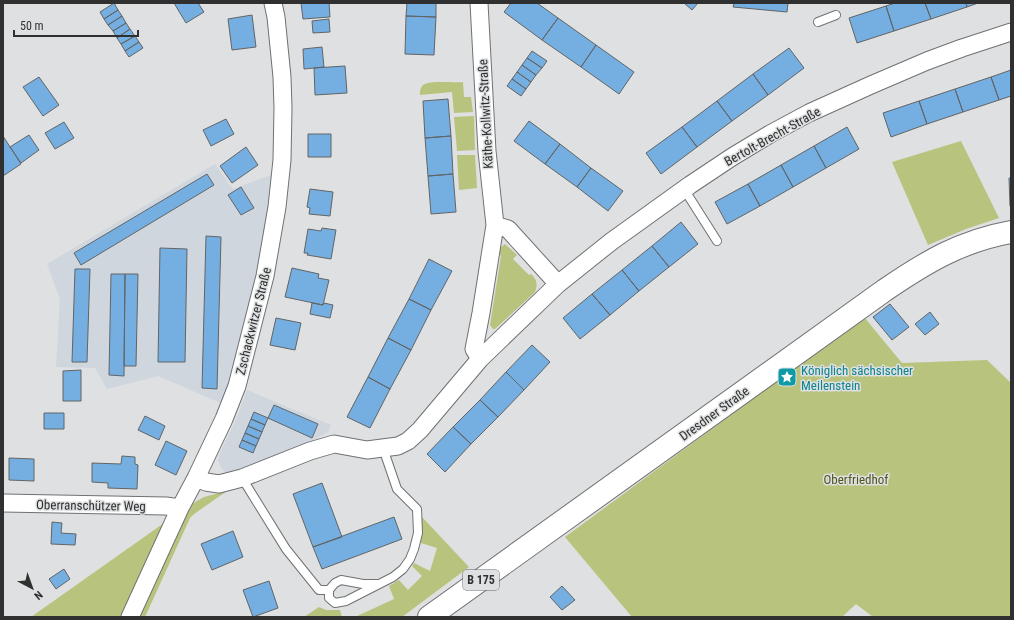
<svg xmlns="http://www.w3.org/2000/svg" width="1014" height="620" font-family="'Roboto Condensed',sans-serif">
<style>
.built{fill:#cfd6dd}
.green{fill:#b8c37d}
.building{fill:#75afe2;stroke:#626465}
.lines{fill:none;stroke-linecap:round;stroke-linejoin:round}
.lane-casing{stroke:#6f7172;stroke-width:10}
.street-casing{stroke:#6f7172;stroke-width:19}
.primary-casing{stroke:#6f7172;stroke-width:24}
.lane{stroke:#fff;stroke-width:8}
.street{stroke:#fff;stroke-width:17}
.primary{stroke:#fff;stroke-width:22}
.labels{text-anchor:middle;stroke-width:3;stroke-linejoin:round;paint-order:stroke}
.shield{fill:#dee0e1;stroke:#646566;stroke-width:1}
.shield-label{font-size:12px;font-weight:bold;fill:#303031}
.street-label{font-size:13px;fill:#303031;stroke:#dee0e1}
.culture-label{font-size:13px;fill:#0d838f;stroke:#dee0e1;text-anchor:start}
.park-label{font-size:13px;fill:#4d541f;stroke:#dee0e1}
</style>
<rect width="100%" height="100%" fill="#dee0e1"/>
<path class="built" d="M215,164l18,25 41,-15 -13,80 -21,96 -17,54 -65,-28 -51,13 -12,-21 -39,-1 4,-68 -13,-35z
M247,390l84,35 -3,7 -28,15 -66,28 -7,-1 -6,-6 -3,-8 2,-7 18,-38z"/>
<path class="green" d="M463,82l1,15h7l2,15 -19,1 -2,-21 -32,3c0,-4 0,-7 3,-10 6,-5 31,-2 40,-3z
M474,116l1,34 -18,1 -3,-34z
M961,141l38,77 -33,11 -38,16 -36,-83z
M457,155h18l2,33 -18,2z
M505,244l12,11 -4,4 16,16 2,-1c6,6 7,10 4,18l-40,37h-2l-3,-4 11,-69 -2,-3 1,-5z
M864,317l38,46 85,-3 24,23v234h-138l-17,-13 -14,13h-210l-67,-80z
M227,491l-33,23 -4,4 -45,99h-8l53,-112 14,-8z
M422,517l47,50 -67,50h-47l39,-18 -5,-13 10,-6 9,10 14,-14 -10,-10 2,-3 16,8 7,-23 -16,-5z
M164,523l-43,94h-90z
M319,607l7,3h14l2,7h-38z"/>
<path class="building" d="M114,3l4,7 -14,9 -4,-7z
M174,3h24l6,9 -18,11z
M301,3h28l1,14 -27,2z
M407,3h29v14l-30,-1z
M511,3h26l21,15 -16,22 -38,-28z
M684,3h14l-6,7z
M734,3h54l-1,9 -54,-5z
M895,3h30l6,16 -37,12 -8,-25z
M925,3h41l1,4 -36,12z
M966,3h12l-11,4z
M886,6l8,25 -37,12 -8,-25z
M118,10l4,6 -14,9 -4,-6z
M252,15l4,32 -24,3 -4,-31z
M122,16l4,7 -13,8 -5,-6z
M406,16l30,1 -2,38 -29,-1z
M558,18l38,27 -15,22 -39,-27z
M329,19l1,13 -17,1 -1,-12z
M126,23l4,6 -13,9 -4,-7z
M130,29l5,7 -14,8 -4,-6z
M135,36l4,6 -14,9 -4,-7z
M139,42l4,6 -14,9 -4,-6z
M596,45l38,27 -15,22 -38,-27z
M322,47l2,20 -20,2 -1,-20z
M789,48l15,20 -36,27 -15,-21z
M532,51l15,10 -5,7 -15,-10z
M527,58l15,10 -6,7 -14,-10z
M522,65l14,10 -5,7 -14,-10z
M345,66l2,27 -32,2 -1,-27z
M1011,70v26l-12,4 -8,-23z
M517,72l14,10 -5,7 -14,-10z
M753,74l15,21 -36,26 -15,-20z
M39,77l20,28 -16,11 -20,-29z
M991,77l8,23 -36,12 -8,-23z
M512,79l14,10 -5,7 -14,-10z
M955,89l8,23 -36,12 -8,-23z
M448,99l3,37 -26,2 -2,-37z
M717,101l15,20 -35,26 -15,-20z
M919,101l8,23 -36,13 -8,-24z
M226,119l8,15 -23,12 -8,-16z
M529,121l31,23 -15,20 -31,-23z
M64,122l10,16 -19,11 -10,-16z
M682,127l15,20 -36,27 -15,-21z
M847,127l12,22 -33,19 -12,-22z
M308,134h23v23h-23z
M29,135l10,15 -18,13 -11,-16z
M3,136l18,28 -18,12z
M451,136l2,38 -25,2 -3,-38z
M560,144l31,24 -14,19 -32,-23z
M814,146l12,22 -33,19 -12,-22z
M246,147l12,18 -26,18 -12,-17z
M781,165l12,22 -33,19 -12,-22z
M591,168l32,23 -15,20 -31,-24z
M207,174l7,11 -133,80 -7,-12z
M453,174l3,38 -25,2 -3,-38z
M1009,178h2v28h-1z
M748,184l12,22 -33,18 -12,-22z
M241,187l13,21 -13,7 -13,-20z
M310,189l23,3 -3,24 -21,-2 1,-6 -3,-1z
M681,222l17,22 -29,23 -17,-21z
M322,228l14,2 -5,29 -24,-4 1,-2h-4l4,-24 13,2z
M206,236l15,1 -4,152 -15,-1z
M652,246l17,21 -30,24 -17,-21z
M160,248l27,1 -2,113h-27z
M429,259l23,12 -21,39 -22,-11z
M292,268l27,6 -1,4 11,2 -6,25 -38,-8z
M75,269h15l-3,93h-15z
M622,270l17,21 -29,24 -18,-21z
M111,274h14l-1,102 -15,-1z
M125,274h13l-2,92h-12z
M592,294l18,21 -30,24 -17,-21z
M409,299l22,11 -20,40 -23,-12z
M312,303l11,2 1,-2 9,2 -3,13 -20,-4z
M890,304l19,23 -17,13 -19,-23z
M930,312l9,12 -14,11 -10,-11z
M276,318l25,5 -6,27 -25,-5z
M388,338l23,12 -21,39 -22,-12z
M532,345l18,17 -26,28 -18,-18z
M81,370v31h-18v-30z
M506,372l18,18 -26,27 -18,-17z
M368,377l22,12 -20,39 -23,-11z
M480,400l18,17 -27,27 -18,-17z
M274,405l44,19 -6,14 -44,-20z
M254,412l14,6 -3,7 -14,-6z
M44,413h20v16h-20z
M145,416l20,10 -6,14 -21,-10z
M251,419l14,6 -3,7 -14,-6z
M248,426l14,6 -3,7 -14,-6z
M453,427l18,17 -26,28 -18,-18z
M245,433l14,6 -3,7 -14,-6z
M242,440l14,6 -3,7 -14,-6z
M166,441l21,10 -11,24 -21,-10z
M122,456l13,1v7l3,1 -1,24 -29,-1v-5l-16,-1v-19l29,1z
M9,458l25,1v22l-25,-1z
M322,483l20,54 -29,10 -20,-53z
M394,517l8,22 -80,30 -9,-22z
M52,522l10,1 -1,10 15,1 -1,11 -24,-1z
M233,531l10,26 -31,13 -11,-26z
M64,569l6,10 -14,10 -7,-10z
M269,581l9,27 -25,9 -10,-27z
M562,586l13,14 -13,10 -12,-13z"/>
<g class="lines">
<defs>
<path id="lane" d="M818,22l18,-7
M684,189l33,52
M242,478l44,71 33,41h10
M378,584h-15l-22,-4 -6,3 -6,7v8l6,5 11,-2 47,-24 10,-8 7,-10 4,-10 4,-16 -1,-24 -20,-20 -11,-32v-9"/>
<path id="street" d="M479,3l8,148 8,74 -14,88 -7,36 6,10
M495,225l13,4 50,55
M196,478l10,4 13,2 23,-6 68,-27 24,-7 33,6 31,-4 10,-5 12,-11 60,-71 78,-75 54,-43 78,-56 42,-28 38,-23 39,-21 62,-28 56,-24 35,-13 49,-16
M3,503l163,3 14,2
M130,617l50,-109 16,-30 28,-59 13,-33 28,-110 12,-69 5,-47 1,-52 -1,-31 -6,-60 -3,-14"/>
<path id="primary" d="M429,617l456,-327c41,-28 76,-49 126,-58"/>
</defs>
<use href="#lane" class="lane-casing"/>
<use href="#street" class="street-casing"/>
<use href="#primary" class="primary-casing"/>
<use href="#lane" class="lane"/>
<use href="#street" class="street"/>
<use href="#primary" class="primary"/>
</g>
<defs>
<symbol id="sight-square" viewBox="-11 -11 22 22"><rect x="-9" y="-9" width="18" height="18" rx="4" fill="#0f9aa8" stroke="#dee0e1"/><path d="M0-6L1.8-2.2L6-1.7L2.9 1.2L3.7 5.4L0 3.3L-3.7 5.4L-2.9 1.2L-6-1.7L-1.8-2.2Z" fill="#fff"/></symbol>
</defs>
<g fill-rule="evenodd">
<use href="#sight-square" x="776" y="366" width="22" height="22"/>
</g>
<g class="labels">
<rect class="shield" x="463" y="570" width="36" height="20" rx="3"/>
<g class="shield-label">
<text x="481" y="584">B 175</text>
</g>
<g class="street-label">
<text transform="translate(485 114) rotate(-93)" y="5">Käthe-Kollwitz-Straße</text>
<text transform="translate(772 136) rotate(-29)" y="5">Bertolt-Brecht-Straße</text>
<text transform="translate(253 321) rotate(-76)" y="5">Zschackwitzer Straße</text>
<text transform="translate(714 413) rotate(-36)" y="5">Dresdner Straße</text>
<text transform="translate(91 505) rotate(1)" y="5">Oberranschützer Weg</text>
</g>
<g class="culture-label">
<text x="801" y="375">Königlich sächsischer<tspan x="801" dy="15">Meilenstein</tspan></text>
</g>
<g class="park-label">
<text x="856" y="484">Oberfriedhof</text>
</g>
</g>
<rect width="1014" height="620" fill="none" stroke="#303031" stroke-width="8"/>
<g transform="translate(32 588) rotate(139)" stroke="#dee0e1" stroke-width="3" paint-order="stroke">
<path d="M0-3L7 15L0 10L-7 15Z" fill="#303031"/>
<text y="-6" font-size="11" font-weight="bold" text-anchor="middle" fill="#303031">N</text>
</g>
<path d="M14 30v6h124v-6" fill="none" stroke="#303031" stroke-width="2"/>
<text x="20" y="30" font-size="12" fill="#303031" stroke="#dee0e1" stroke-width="3" paint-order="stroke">50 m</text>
</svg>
